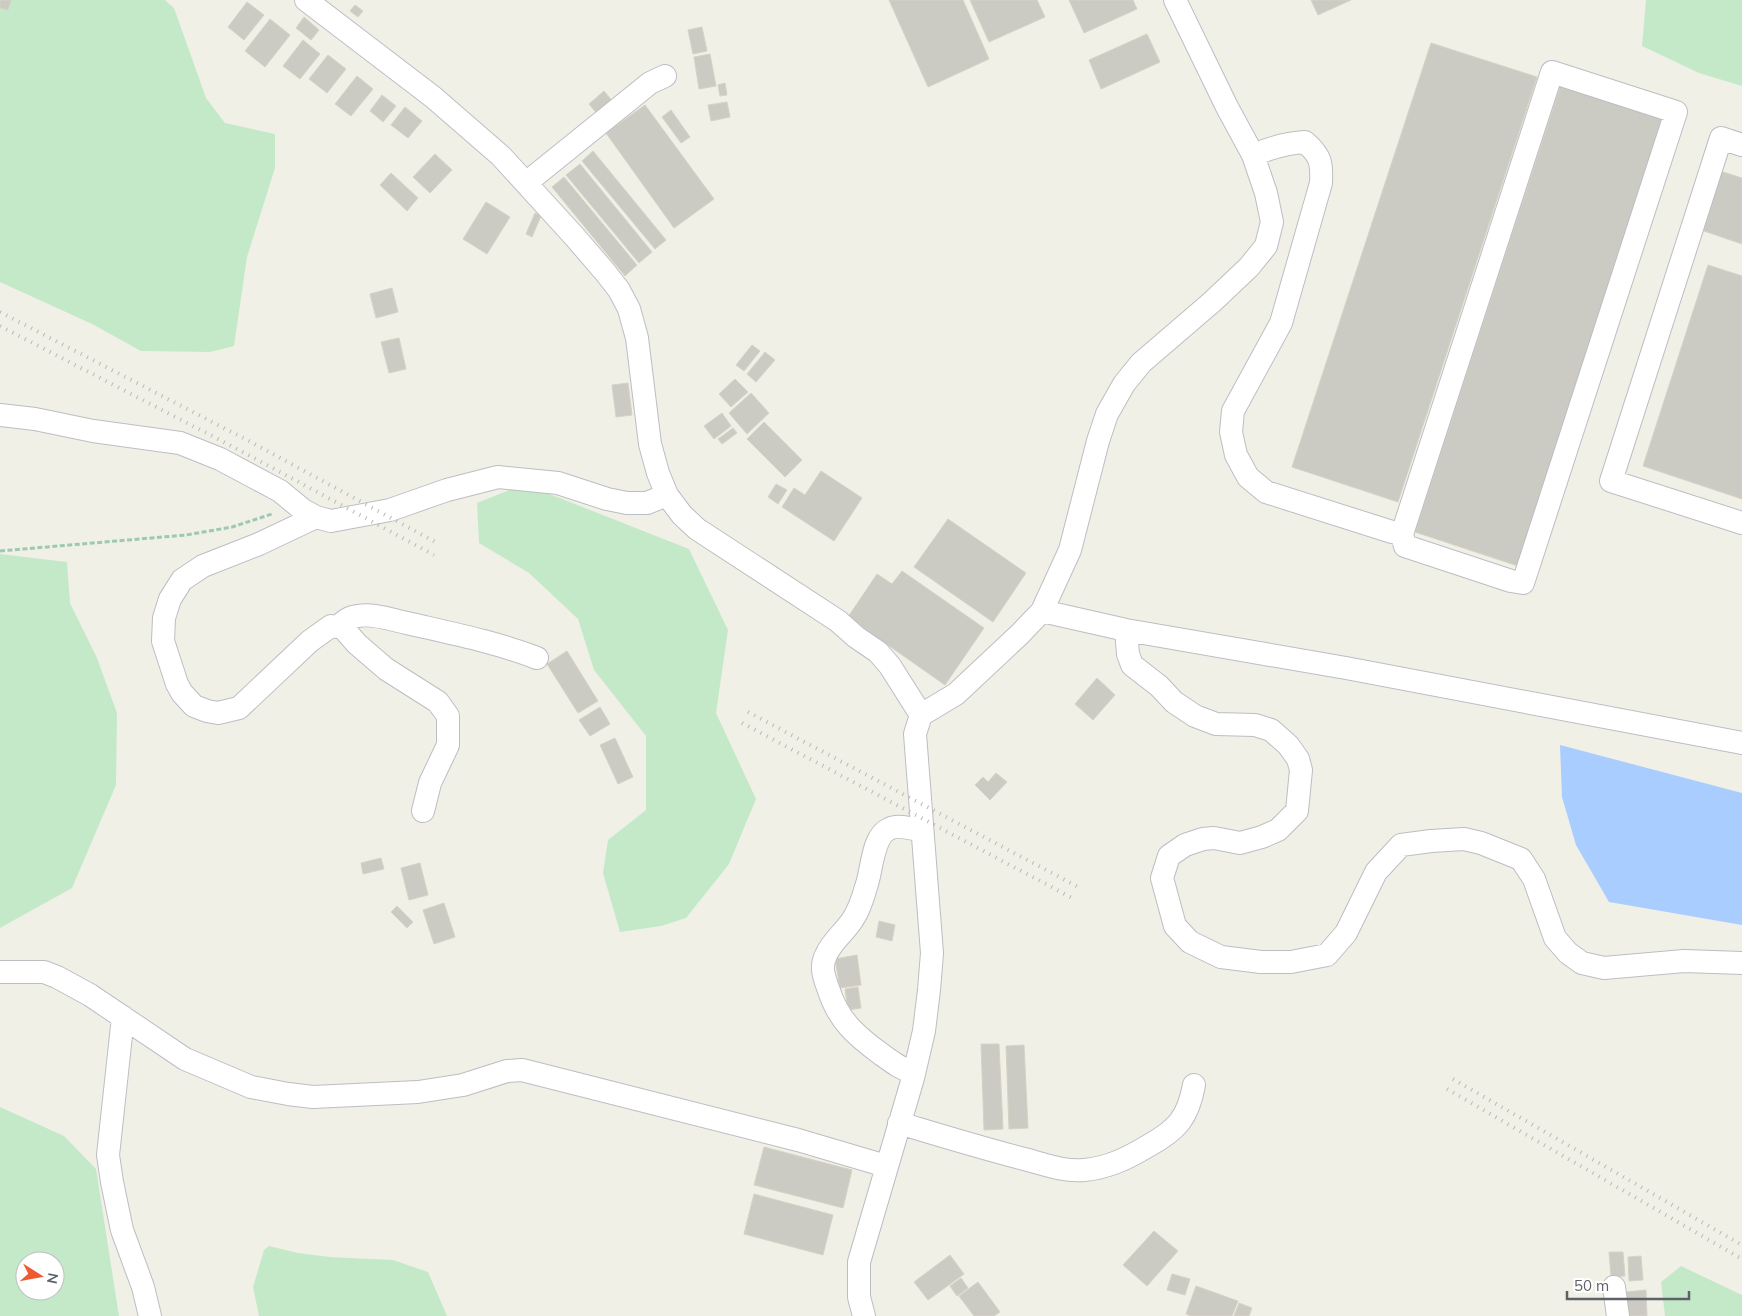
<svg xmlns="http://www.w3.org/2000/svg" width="1742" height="1316" font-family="Mulish,sans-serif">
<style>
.green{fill:#c4e9c9;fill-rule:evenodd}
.water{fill:#a9cdff}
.building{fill:#cccbc3;stroke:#d6d3c5}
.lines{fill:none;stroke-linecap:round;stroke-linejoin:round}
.minor-casing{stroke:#bbbec3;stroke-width:24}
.path{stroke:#9ccab0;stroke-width:3;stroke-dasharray:5 2.5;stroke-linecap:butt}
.minor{stroke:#fff;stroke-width:22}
.rail{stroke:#b8b8b9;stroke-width:4;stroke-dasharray:1 6;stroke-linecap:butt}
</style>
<rect width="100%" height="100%" fill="#f1f0e7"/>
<path class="green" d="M0,0h165l9,8 32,90 19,25 50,11v34l-28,89 -13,89 -24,6 -69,-1 -49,-27 -92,-42z
M1646,0h96v86l-43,-13 -57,-27z
M524,484l165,65 39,81 -12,83 40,86 -27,65 -43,54 -25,8 -41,6 -17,-59 5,-33 38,-30v-74l-52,-66 -16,-51 -49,-46 -50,-30 -2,-40z
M0,554l67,8 3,41 27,55 20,55 -1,72 -44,103 -72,40z
M0,1107l64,29 32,33 23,147h-119zM25,1261h30v30h-30z
M269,1246l29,7 32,4 63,3 35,12 19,44h-188l-6,-29 11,-37z
M1681,1266l61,29v21h-77l-4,-34z"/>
<path class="water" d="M1560,745l182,48v132l-133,-23 -33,-57 -14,-48z"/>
<path class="building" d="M0,0h11l-3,10 -8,-2z
M889,0h74l26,59 -61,28z
M970,0h67l8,17 -56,25z
M1069,0h64l4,9 -53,24z
M1311,0h40l-33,15z
M247,2l17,13 -20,25 -16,-13z
M355,5l8,6 -5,6 -8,-6z
M304,17l15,13 -8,10 -15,-12z
M270,19l20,16 -25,32 -20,-16z
M702,27l5,24 -14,3 -5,-24z
M1147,34l13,28 -59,27 -12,-29z
M303,40l17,14 -20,25 -17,-13z
M1431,43l106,34 -139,425 -106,-35z
M710,54l6,32 -17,3 -5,-32z
M328,55l18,14 -19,24 -18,-14z
M357,76l16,13 -22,27 -16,-12z
M1562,81l103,34 -147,451 -103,-34z
M725,83l2,12 -7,1 -2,-11z
M604,91l10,12 -15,13 -10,-12z
M382,95l14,11 -13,16 -13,-11z
M727,102l3,15 -19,4 -3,-16z
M645,105l69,94 -40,29 -68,-95z
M405,107l17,14 -14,17 -17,-13z
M671,110l19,27 -9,6 -19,-26z
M593,151l73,89 -11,9 -73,-88z
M435,154l17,16 -22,23 -17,-16z
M580,164l72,88 -13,11 -73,-88z
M1717,170l25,8v66l-44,-15z
M391,173l27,25 -11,13 -27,-26z
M564,177l73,88 -12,11 -73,-89z
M486,202l24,15 -23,37 -24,-15z
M535,213l6,3 -9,21 -6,-3z
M1708,265l34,11v223l-99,-33z
M392,288l6,24 -22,6 -6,-24z
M399,338l7,31 -17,4 -8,-31z
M752,345l8,6 -16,20 -8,-6z
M765,352l10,8 -19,22 -9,-8z
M735,379l13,13 -17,15 -12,-13z
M628,383l4,32 -16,2 -4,-32z
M751,393l18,20 -22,21 -18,-21z
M722,413l9,13 -17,13 -10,-13z
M764,422l38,38 -17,17 -38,-38z
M733,428l4,5 -15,11 -4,-5z
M821,471l41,27 -28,43 -52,-34 12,-19 11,7z
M776,484l11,6 -9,14 -10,-7z
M948,519l78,54 -33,49 -79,-55z
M902,571l82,57 -39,57 -97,-68 29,-43 15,10z
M567,651l31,50 -20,12 -31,-49z
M1097,678l18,17 -22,25 -18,-16z
M600,707l10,17 -20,12 -11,-16z
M615,738l18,39 -15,7 -18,-39z
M996,773l11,9 -17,18 -15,-15 8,-8 5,5z
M381,858l3,11 -21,5 -2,-11z
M420,863l8,32 -19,5 -8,-32z
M444,903l11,34 -21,7 -11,-34z
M397,906l16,16 -6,6 -16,-16z
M879,921l16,4 -3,16 -16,-4z
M857,955l4,30 -21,3 -5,-29z
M858,987l3,21 -13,2 -3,-21z
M981,1044h18l4,85 -19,1z
M1024,1045l4,83 -19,1 -3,-83z
M764,1147l88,23 -9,38 -89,-23z
M754,1194l79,21 -10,40 -79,-21z
M1154,1231l24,20 -31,35 -24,-21z
M1609,1252h14l2,24 -14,1z
M950,1255l14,19 -36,26 -14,-18z
M1641,1256l2,24 -14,1 -1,-24z
M1172,1274l18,5 -5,16 -18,-5z
M961,1278l7,10 -11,8 -7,-10z
M978,1282l22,30 -6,4h-20l-15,-20z
M1196,1286l42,15 -6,15h-41l-5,-2z
M1646,1290l1,26h-20l-1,-24z
M1239,1303l13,5 -3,8h-15z"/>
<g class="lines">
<defs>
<path id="minor" d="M306,0l127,97 68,59 73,80 31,36 14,18 10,19 8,29 13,106 8,29 9,22 15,20 15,14 141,92 18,16 22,15 12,14 31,49
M1552,72l124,40 -153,471 -12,-2 -106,-35 -3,-12z
M1742,145l-21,-7 -110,343 131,42
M1253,155c17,-7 33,-12 52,-13 16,14 17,21 16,41l-40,140 -48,88 -2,21 5,23 12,22 18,15 126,40 10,2
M526,183l124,-100 15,-7
M0,415l35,4 58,12 87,12 40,16 60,32 23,19 13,7 15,4 59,-11 57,-20 51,-13 60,6 49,16 20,4h20l20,-8
M316,517l-57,27 -56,22 -21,14 -12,19 -6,19 -1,23 14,43 5,9 12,13 13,5 11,2 21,-5 71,-67 21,-15 12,2 14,16 29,25 52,33 10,14v29l-18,38 -7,28
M1042,611l84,19 220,38 396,75
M338,627c6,-6 11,-10 20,-11 15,-3 34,4 49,7 43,10 89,19 130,35
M1126,630l2,24 4,11 27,21 15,16 21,14 21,8 39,1 16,5 17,15 10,14 3,11 -4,41 -19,19 -16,7 -22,6 -26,-5 -11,1 -18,6 -16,11 -7,22 13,48 15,16 31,15 40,5h30l36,-7 19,-22 30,-61 25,-27 30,-4 33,-2 17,4 40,16 13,20 21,59 13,15 14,10 22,5 80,-7 58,2
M0,972h44l13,5 33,18 95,64 66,28 37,7 25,3 105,-5 45,-7 44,-14 15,-1 276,70 88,26
M123,1017l-15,138 4,27 10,48 21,57 7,29
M914,1073c-13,-4 -22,-11 -33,-19 -26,-19 -43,-34 -53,-66 -4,-11 -8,-21 -2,-33 6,-14 19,-23 27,-36 6,-9 10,-21 13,-32 6,-15 6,-51 23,-58 9,-5 24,0 33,2
M899,1123c43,13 86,26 129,37 18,5 38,12 56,10 24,-2 44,-12 64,-24 29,-16 40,-28 46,-61
M1614,1287l4,29
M864,1316l-5,-19v-35l54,-184 11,-47 5,-41 3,-37 -17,-219 6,-19 35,-21 64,-60 22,-23 28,-61 28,-109 9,-27 17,-30 17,-21 71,-61 37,-35 17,-21 6,-24 -6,-29 -13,-38 -26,-48 -52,-107"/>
</defs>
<use href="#minor" class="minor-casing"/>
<path class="path" d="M0,551l186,-16 46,-8 40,-13"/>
<use href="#minor" class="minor"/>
<path class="rail" d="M0,312l247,128 192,104
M0,326l241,125 193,104
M748,712l334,177
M742,723l334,177
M1453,1079l289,166
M1447,1089l295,170"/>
</g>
<g transform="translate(40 1276) rotate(101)"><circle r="24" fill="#ffffff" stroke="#bfc0c3"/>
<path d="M0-4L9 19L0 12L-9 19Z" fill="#ee5b30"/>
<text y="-8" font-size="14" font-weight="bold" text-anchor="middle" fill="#5e6168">N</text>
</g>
<path d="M1567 1291v8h122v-8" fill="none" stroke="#5e6168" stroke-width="2.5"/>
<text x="1574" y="1291" font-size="15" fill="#5e6168" stroke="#ffffff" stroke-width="4" paint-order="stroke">50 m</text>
</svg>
